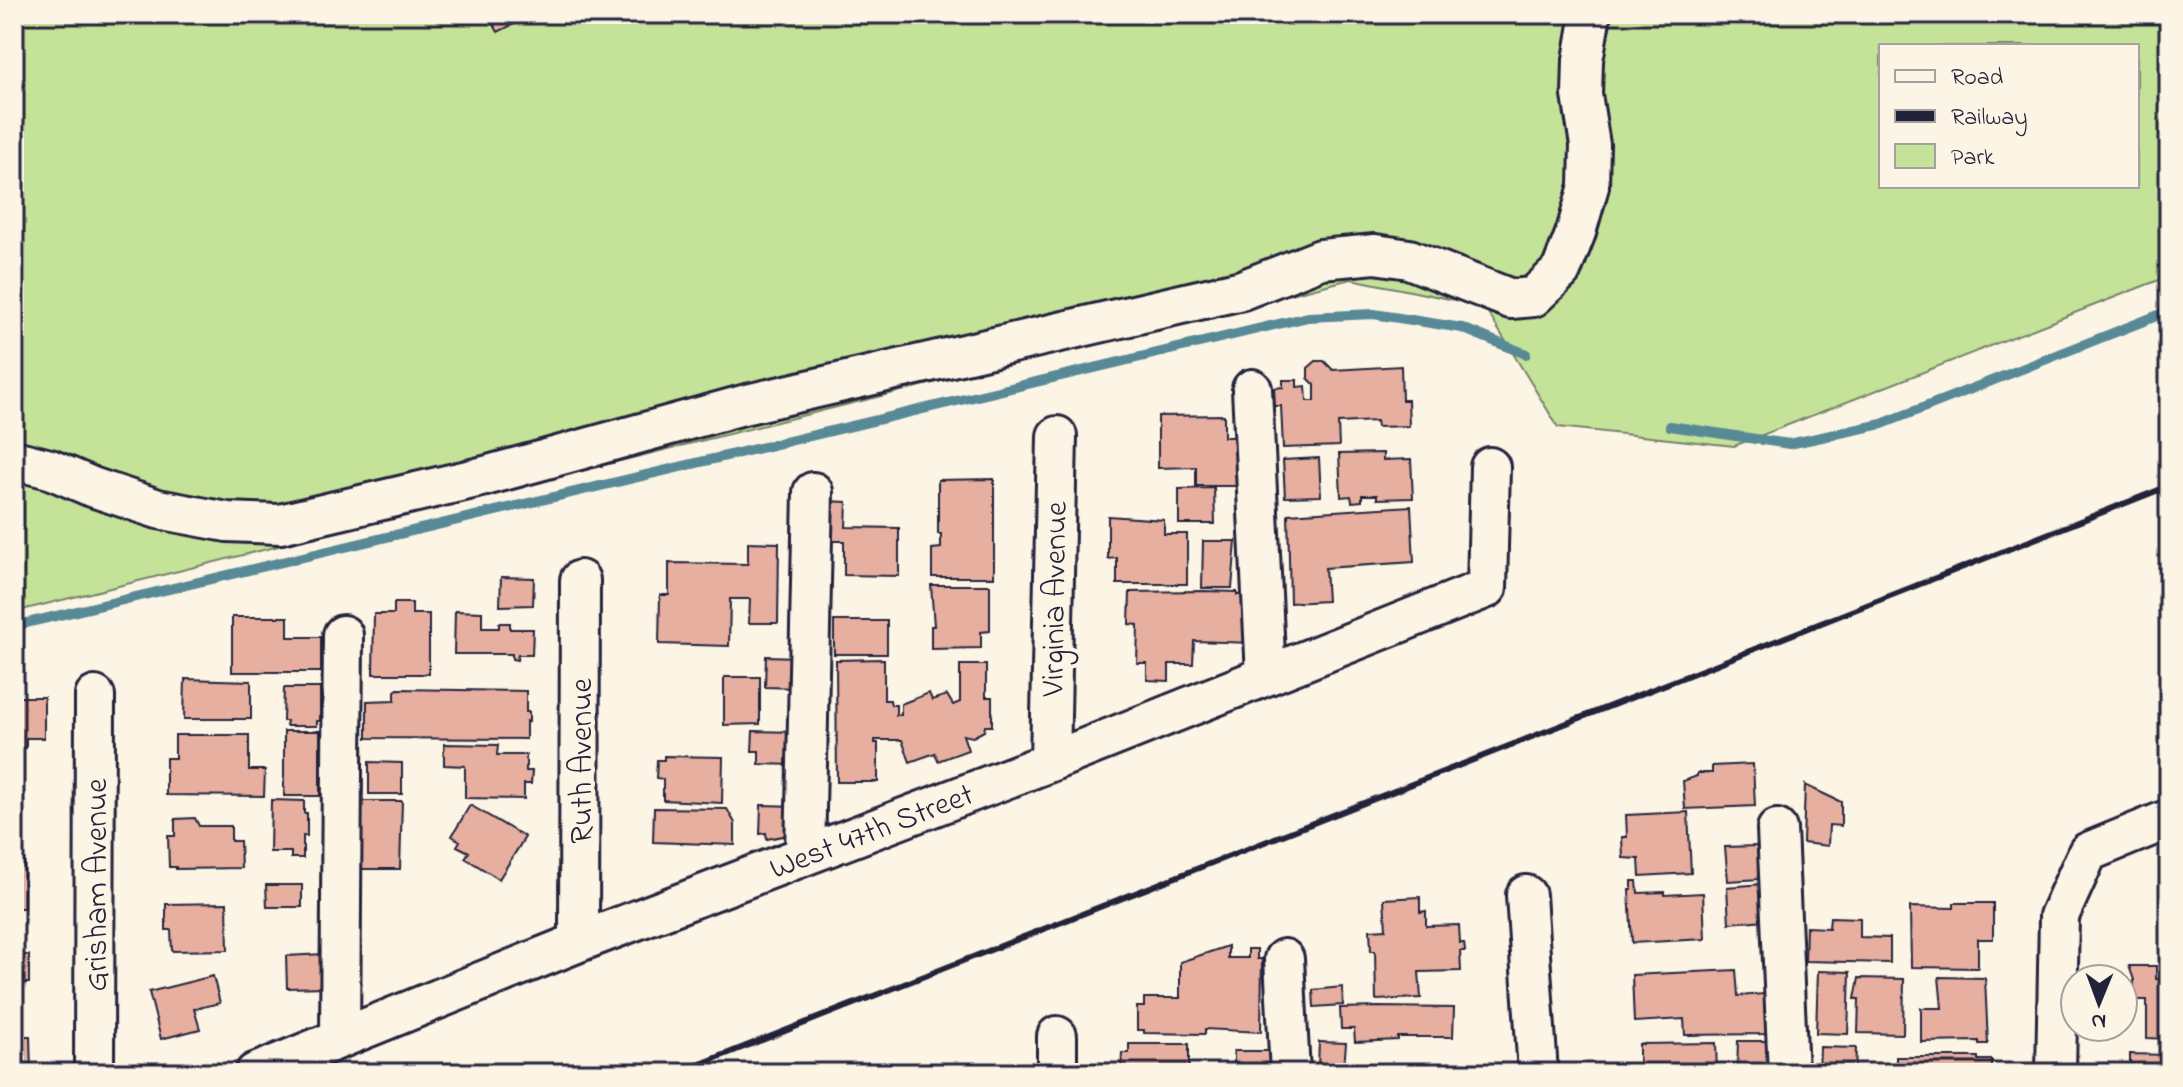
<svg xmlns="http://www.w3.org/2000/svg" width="2183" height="1087" font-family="'Indie Flower',sans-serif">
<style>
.green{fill:#c5e299;stroke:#74826a;stroke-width:2;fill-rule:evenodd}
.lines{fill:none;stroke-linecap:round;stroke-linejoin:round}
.stream{stroke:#588996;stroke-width:10}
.building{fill:#e7afa0;stroke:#22223b;stroke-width:2}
.minor-casing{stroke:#22223b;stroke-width:44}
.minor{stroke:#fcf5e5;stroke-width:38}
.rail{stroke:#22223b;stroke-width:6}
.labels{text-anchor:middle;stroke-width:8;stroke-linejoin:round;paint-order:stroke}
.street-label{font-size:32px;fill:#22223b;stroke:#fcf5e5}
</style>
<rect width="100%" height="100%" fill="#fcf5e5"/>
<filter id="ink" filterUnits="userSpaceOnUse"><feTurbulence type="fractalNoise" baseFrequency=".0125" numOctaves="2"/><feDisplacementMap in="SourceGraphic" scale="16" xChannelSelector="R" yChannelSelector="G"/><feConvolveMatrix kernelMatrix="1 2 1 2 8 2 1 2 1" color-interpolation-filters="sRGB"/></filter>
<g filter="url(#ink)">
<path class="green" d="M14,14h2155v262l-435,170 -176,-19 -74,-121 -133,-27 -1337,333zM1881,46h256v140h-256z"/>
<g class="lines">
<path class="stream" d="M1670,426l119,18 93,-20 287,-113
M14,626l1294,-309 66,-3 88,14 64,26"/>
</g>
<path class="building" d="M488,14h46l-36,18z
M1316,361h8l9,9 68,-4 1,34h6l1,26 -32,1 -1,-6 -38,2 1,23 -56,2 -2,-42h-6l-1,-18 9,-1v-7h14v7l9,-1 1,15h8v-16l-7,-7v-10z
M1224,415v22h11l-1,-7 9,-1 1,57h-48v-19l-38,1v-52z
M1383,453v7l28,-1 2,39 -36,1v-4h-15v6l-10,1 -1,-6 -10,1 -2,-43z
M1319,458l2,38 -36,1 -2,-37z
M994,479v98h-62v-28l9,-1v-14h-3v-54z
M1214,488l1,36h-36v-35z
M825,501l22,1 -1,25 53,1v48l-55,-1v-34h-19z
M1411,506l3,56 -89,6 2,33 -37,2 -2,-89z
M1108,516l56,4v14h23v50h-70v-26l-9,1z
M1203,541h33l-4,47h-30z
M748,542l31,1 -1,80h-29l1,-24h-20l-1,47 -70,-2 1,-49h9v-32l79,1z
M501,577l33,1 -1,27 -33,1z
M931,585h59v46l-9,1v16l-50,1v-23h3z
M1204,591l33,1v3h7l8,48 -58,-2 -1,23h-24v17l-22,-1v-17h-10l1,-38 -9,-1 1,-32z
M394,603h18v11h17v60h-56l1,-60h20z
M455,611l27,1v16h17v-5h11v6h23l-1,26h-14l-1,5 -5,-1v-5h-58z
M232,617h56v20h33v35h-89z
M834,621h53v33h-53z
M766,656l32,1v31l-33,-1z
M884,659v41h6l1,5h5v10h5v-11l28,-11 3,7 15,-5 6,10 7,-3v-37h26v32h6v29h-7l-1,5 -11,6 -10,-2 5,15 -30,11 -3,-8 -25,9 -8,-22h-27v3h3v39h-41l-1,-122z
M724,677h36v47l-36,1z
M185,679l66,2v38h-67z
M284,688h36v33h-3v5h-31l1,-5h-4z
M398,689l128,2v21h3v10l-3,-1v18l-159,-1v-37l28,-1v-9z
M15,697h29v41h-18v10h-12z
M284,731h36v65h-36z
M753,731l43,1 -1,33 -36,-1v-13h-7z
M175,735h74v35h16l-1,26 -98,-1v-37h9z
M444,744l54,1 -1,10h29v16h6l-1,13h-7v15l-59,-1v-32l-21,-1z
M664,756l59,1 -1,46 -59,-3v-21l-7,-1 1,-18h7z
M369,762l33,1v31h-33z
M1753,764l2,42 -70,3 -2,-28 14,-5v-3h15v-7z
M1805,785l36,17v24l-12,-1 -1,21 -25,-3z
M271,800l33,1v12h3v23h-4v22h-12v-6h-21z
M359,801h43l-2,68h-40z
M470,805l55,32 -26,42 -34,-21 4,-6 -12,-6 3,-5 -8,-5z
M761,805l36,1 -1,13 -11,5 3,11 -21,4 -1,-6 -6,1z
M654,808l73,1 8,14v22l-82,-3z
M1688,812l3,61 -51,3 -1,-17 -16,-1 -1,-21h5l-1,-22z
M195,818l4,8h32v15h9l1,27 -65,1v-2h-7l-1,-31h7v-17z
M1758,846l2,33 -32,2 -3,-34z
M14,860h10v48h-10z
M1632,881h5l1,12 27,-1v3l38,-2 2,46 -73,4 -3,-53h3z
M1763,884l3,36 -37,3 -2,-36z
M266,885h36v22h-35z
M1420,897v15l6,-1v15l33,-1 1,18h4l1,8h-5l1,20 -42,1 2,26 -45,2 -1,-49h-4l-1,-21 16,-1 -2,-30z
M227,903l1,47 -56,1 -1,-21h-5v-26z
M1954,903h39v36h-15v29l-67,-1 -1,-60 44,1z
M1830,917l30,1v19l30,1v25l-85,-2 1,-34 23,1z
M1228,946v12h20v-9h9v10h5l-1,73 -56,-3v5l-61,-1v-3h-7v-23h7v-9h36v-36z
M324,954l1,33 -38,1 -1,-32z
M14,955h15v28h-6v36l-9,-1z
M2129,966h27v13h13v60l-22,-1v-38h-13v-20z
M1736,970l2,26 26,-2 2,40 -81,1 -1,-16 -50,3 -2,-47z
M1818,971l32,1 -2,62 -32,-1z
M213,976l7,27 -26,6 6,20 -39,10 -12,-47z
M1939,977l46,1 3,66h-9v-3l-58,1v-34h21z
M1859,978l45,1 -1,55 -45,-1 1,-34h-4z
M1342,987l1,18 -29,2 -1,-17z
M1379,1007l75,1 -1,29h-55v3l-43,2 -1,-13h-13l-1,-21z
M14,1036h16l1,37h-17z
M1738,1041h35l1,32h-37z
M1319,1042l27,1 -2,25 -26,-1z
M1716,1043l1,30h-83l5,-2v-27z
M1129,1044h60v29h-68l1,-20h7z
M1820,1047l36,1 -1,25h-36z
M2166,1050l3,1v22h-39v-19l36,1z
M1234,1051h38v22h-38z
M1896,1057h82v3h14v13h-96z
M955,1064h34v9h-34z
M1405,1065h25v8h-25z"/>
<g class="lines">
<defs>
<path id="minor" d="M1252,389l14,287
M14,460l36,9 42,18 66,22 69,13 53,2 205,-48 258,-71 499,-115 79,-31 54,-5 34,5 102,40 22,-2 28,-26 15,-39 13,-46 1,-41 -8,-50 1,-35 8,-46
M1050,762l7,-326
M1777,829l11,244
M805,854l8,-362
M1526,895l12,178
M579,942l1,-362
M1284,959l6,114
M340,1038l3,-403
M94,1073l1,-377
M255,1073l324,-131 471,-180 437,-174 3,-121
M1057,1073v-37
M2056,1073l3,-157 29,-64 81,-33"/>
</defs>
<use href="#minor" class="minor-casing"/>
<use href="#minor" class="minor"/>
<path class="rail" d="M678,1073l1491,-587"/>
</g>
</g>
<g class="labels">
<g class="street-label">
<text transform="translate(1053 599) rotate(-89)" y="11">Virginia Avenue</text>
<text transform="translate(580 761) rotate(-90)" y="11">Ruth Avenue</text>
<text transform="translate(871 830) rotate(-21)" y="11">West 47th Street</text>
<text transform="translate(95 885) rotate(-90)" y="11">Grisham Avenue</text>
</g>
</g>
<rect width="2183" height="1087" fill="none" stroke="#fcf5e5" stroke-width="48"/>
<rect x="24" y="24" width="2135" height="1039" fill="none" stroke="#22223b" stroke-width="3" filter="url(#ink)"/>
<rect x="1879" y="44" width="260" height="144" fill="#fcf5e5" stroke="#a5a1a1" stroke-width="2"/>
<rect x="1895" y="70" width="40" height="12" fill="#fcf5e5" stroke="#a5a1a1" stroke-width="2"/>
<text x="1951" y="84" font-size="24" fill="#22223b">Road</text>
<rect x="1895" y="110" width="40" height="12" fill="#22223b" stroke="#a5a1a1" stroke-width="2"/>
<text x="1951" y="124" font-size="24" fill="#22223b">Railway</text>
<rect x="1895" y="144" width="40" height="24" fill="#c5e299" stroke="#a5a1a1" stroke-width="2"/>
<text x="1951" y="164" font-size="24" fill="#22223b">Park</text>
<g transform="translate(2099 1003) rotate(181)"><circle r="38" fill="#fcf5e5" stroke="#a5a1a1" stroke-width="2"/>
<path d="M0-6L14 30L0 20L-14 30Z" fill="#22223b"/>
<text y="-12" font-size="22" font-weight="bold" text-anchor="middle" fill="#22223b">N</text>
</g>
</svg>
